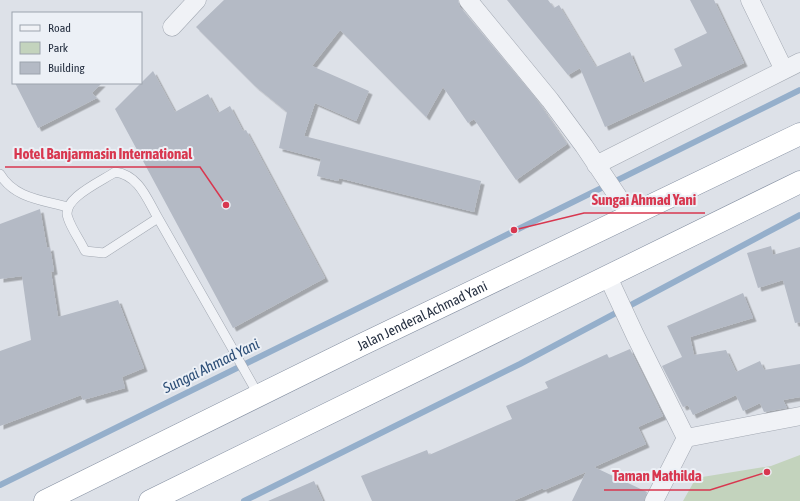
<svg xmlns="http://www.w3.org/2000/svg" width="800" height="501" font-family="'Asap Condensed',sans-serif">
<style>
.green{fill:#c3d3bd}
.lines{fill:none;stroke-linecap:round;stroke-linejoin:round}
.stream{stroke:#95afcb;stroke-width:6}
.building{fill:#b4bac5;filter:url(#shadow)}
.service-casing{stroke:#a2a8b2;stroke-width:10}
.minor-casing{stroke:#a2a8b2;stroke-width:19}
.trunk-casing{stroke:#838ea0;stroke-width:23}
.service{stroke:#f0f2f6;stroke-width:9}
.minor{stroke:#f0f2f6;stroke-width:18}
.trunk{stroke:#fff;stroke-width:22}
.labels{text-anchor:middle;stroke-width:4;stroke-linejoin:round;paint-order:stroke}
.street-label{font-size:14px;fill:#252f40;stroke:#ecf0f6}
.water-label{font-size:15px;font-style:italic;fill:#2c4e77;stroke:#ecf0f6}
.leader{fill:none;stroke:#d8374f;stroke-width:1.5}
.callout-dot{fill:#d8374f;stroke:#ecf0f6;stroke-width:1.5}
.callout-label{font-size:15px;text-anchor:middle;font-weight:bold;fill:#d8374f;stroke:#ecf0f6;stroke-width:4;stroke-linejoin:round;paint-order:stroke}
</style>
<defs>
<filter id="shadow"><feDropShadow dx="3.5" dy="3.5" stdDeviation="0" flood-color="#0004"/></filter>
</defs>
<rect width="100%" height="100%" fill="#dde1e8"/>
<path class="green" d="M800,455v46h-117l13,-23 75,-12z"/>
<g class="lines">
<path class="stream" d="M0,485l800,-395
M244,501l276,-137 280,-149"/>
</g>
<path class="building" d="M224,0h234l2,7 74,89 33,48 -51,36 -42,-61 -6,4 -25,-36 -17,30 -86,-87 -28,36 57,25 -13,30 -41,-18 -11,33 177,45 -7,31 -135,-34 -1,3 -21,-5 4,-17 -42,-11 8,-36 -32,-26 -59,-59z
M507,0h41l6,8 5,-3 37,62 34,-15 13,31 39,-17 -8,-17 33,-16 -17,-33h24l30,63 -139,64 -25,-59 -12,7z
M153,71l22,41 33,-18 10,19 12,-7 13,25 3,-1 79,148 -92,50 -118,-219z
M15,83h87l-10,10 5,5 -59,30z
M40,209l7,39 3,-1 4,24 -3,1 7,45 60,-17 26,68 -22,9 3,11 -42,12 -2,-5 -81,31v-75l31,-11 -9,-64 -22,3v-55z
M771,246l2,9 27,-8v75l-5,1 -12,-43 -25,8 -11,-35z
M743,293l10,25 -63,19 4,18 32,-5 10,22 24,-11 4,9 36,-6v33l-17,3 4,8 -23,4 -4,-9 -17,8 -7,-16 -43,20 -5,-10 -5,2 -21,-41 20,-9 -15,-31z
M630,349l33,67 -25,11 8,17 -52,23 53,25 -3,9h-72l14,-29 -42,18 -1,-2 -30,13h-141l-11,-25 66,-26 2,5 83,-36 -6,-13 42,-18 -3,-6 62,-28 2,4z
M314,481l9,20h-55z"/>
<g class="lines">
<defs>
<path id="service" d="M115,172c24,3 32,27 43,46l-54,35 -19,-2c-5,-11 -13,-21 -17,-33 -8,-19 34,-37 47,-46z
M0,174c14,24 42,26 67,33
M158,218l77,135
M237,357l22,39"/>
<path id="minor" d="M468,0l82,100 34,46 47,70
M750,0l34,70
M172,27l25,-27
M596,165l204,-103
M608,277l27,58 51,103
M686,438l114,-22
M654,501l32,-63"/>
<g id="trunk">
<path id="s1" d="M45,501l316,-156 439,-211"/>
<path d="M150,501l650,-319"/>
</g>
</defs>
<use href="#service" class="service-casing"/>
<use href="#minor" class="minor-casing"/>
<use href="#trunk" class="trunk-casing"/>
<use href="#service" class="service"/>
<use href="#minor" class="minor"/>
<use href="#trunk" class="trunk"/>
</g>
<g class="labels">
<g class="street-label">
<text dy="5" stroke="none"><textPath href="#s1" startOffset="420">Jalan Jenderal Achmad Yani</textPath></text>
</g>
<g class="water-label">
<text transform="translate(211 366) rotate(-26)" y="5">Sungai Ahmad Yani</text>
</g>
</g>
<path class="leader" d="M226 205L200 167H5M514 230L584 213H705M767 472L710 490H604"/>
<g class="callout-dot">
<circle cx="226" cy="205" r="4"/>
<circle cx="514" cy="230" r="4"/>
<circle cx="767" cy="472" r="4"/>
</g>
<g class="callout-label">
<text x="103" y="159">Hotel Banjarmasin International</text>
<text x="644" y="205">Sungai Ahmad Yani</text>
<text x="657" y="481">Taman Mathilda</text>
</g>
<rect x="12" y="12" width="130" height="72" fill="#ecf0f6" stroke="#9ca3ad"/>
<rect x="20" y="25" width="20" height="6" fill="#f0f2f6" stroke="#9ca3ad"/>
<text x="48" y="32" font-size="12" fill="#252f40">Road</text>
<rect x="20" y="42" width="20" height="12" fill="#c3d3bd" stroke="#9ca3ad"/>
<text x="48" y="52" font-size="12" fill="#252f40">Park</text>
<rect x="20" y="62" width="20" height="12" fill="#b4bac5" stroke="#9ca3ad"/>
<text x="48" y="72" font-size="12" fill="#252f40">Building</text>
</svg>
